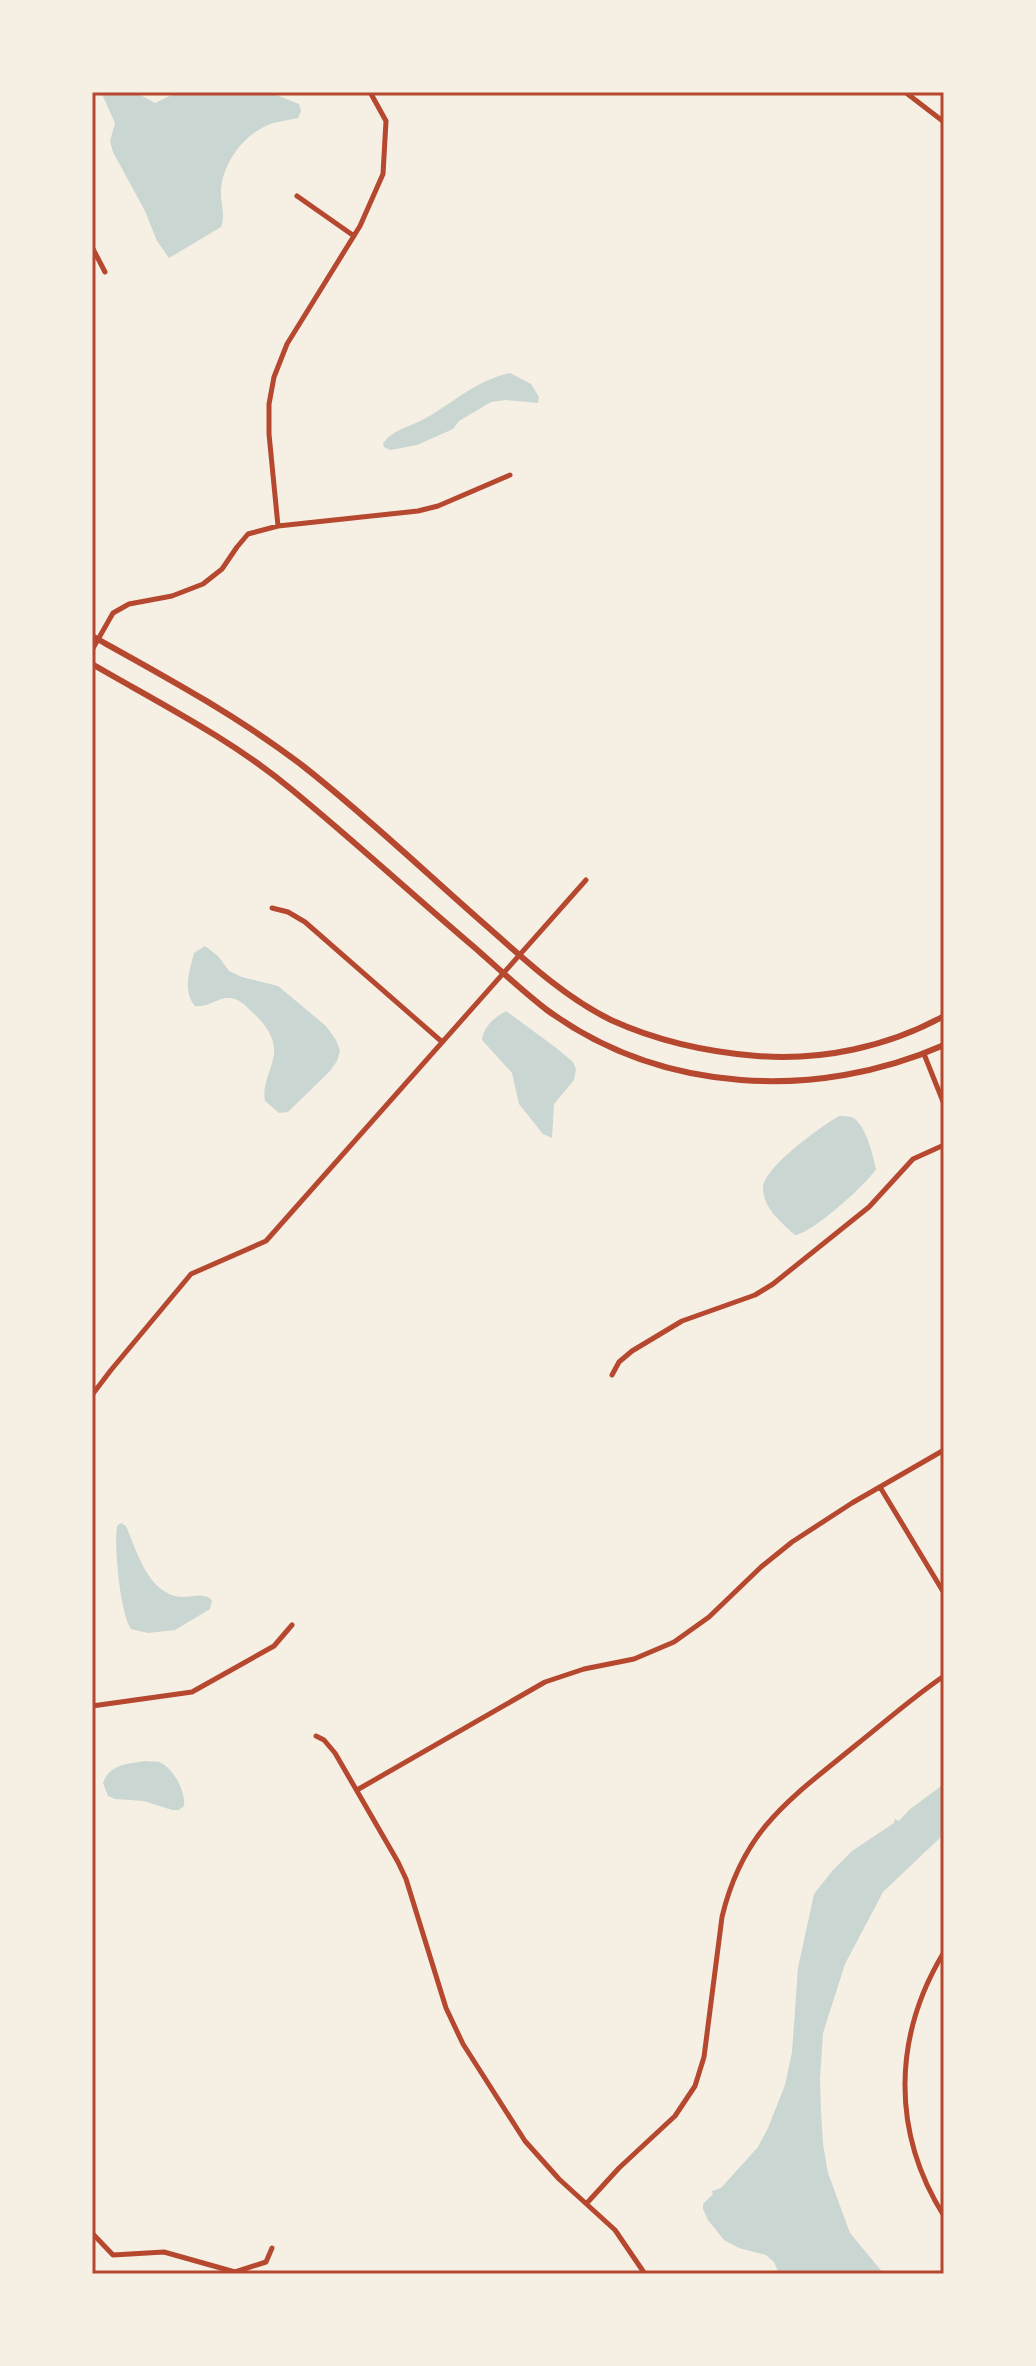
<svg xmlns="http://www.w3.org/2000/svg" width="1036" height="2366" font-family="Bitter,serif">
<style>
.water{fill:#c9d6d2}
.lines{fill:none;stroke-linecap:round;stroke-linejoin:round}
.minor{stroke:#b5482f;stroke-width:5}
.secondary{stroke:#b5482f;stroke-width:6}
.neatline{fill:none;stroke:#b5482f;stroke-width:3}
</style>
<rect width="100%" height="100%" fill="#f6efe4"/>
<path class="water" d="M101,92h34l20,11 23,-11h91l30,12 2,7 -3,7c-8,2 -17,3 -25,5 -27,9 -50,38 -52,67 -1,13 5,25 0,37l-52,31 -12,-17 -12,-30 -32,-59 -3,-11 5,-18z
M510,373l21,11 8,13 -1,6 -32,-3 -15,2 -32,19 -6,8 -36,16 -27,5 -6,-3 -1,-3c9,-15 28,-17 43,-26 28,-16 51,-38 84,-45z
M205,946l13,10 11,15 13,6 36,9 48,40 10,14 4,11 -3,10 -7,10 -42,41 -9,1 -14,-12c-3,-16 5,-27 8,-42 5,-19 -8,-36 -22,-48 -6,-6 -12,-12 -21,-13 -12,-1 -23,10 -35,8 -13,-15 -5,-36 -1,-53z
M506,1011l49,36 18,15 3,7 -2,11 -20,24 -2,34 -9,-4 -24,-30 -7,-31 -30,-33c2,-14 12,-22 24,-29z
M839,1116c3,0 11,0 14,2 13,7 20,38 23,51 -9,15 -65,65 -81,66 -14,-13 -31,-26 -32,-46 -1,-21 59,-63 76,-73z
M121,1523l5,3c11,25 22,69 56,71 12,0 21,-5 30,3l-2,9 -35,21 -27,3 -17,-4c-11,-17 -17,-82 -14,-103z
M145,1761c5,1 9,0 14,1 14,5 27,30 25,44l-5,4h-7l-28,-9 -29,-2 -7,-3 -5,-13c7,-19 24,-19 42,-22z
M944,1784v50l-61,58 -38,72 -22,69 -3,46 1,33 2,32 5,29 22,60 34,41h-105l-5,-12 -8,-7 -27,-7 -15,-8 -16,-20 -5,-11v-5l10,-10 -1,-3 9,-3 37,-41 10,-19 17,-43 7,-33 6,-84 16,-74 19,-24 19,-19 42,-28 1,-4 4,2 10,-11z"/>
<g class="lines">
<path class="minor" d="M905,92l39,30
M297,196l57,40
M92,247l13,25
M278,526l-9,-92v-30l5,-27 13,-33 73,-118 23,-52 3,-53 -16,-29
M92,650l21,-37 16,-9 43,-8 31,-12 19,-15 15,-22 11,-13 30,-8 140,-15 20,-5 72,-31
M272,908l16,4 17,10 136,119
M924,1054l20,50
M612,1375l7,-13 13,-11 50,-30 73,-26 18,-11 96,-77 44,-48 31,-14
M92,1395l19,-25 80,-96 75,-33 320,-361
M880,1487l64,106
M92,1706l100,-14 82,-46 18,-21
M316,1736l8,4 11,13 63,109 8,17 40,129 17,36 62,97 34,38 56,51 30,44
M357,1790l188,-108 39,-13 50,-10 40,-17 35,-25 52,-50 31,-25 60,-39 92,-53
M944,1952c-51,84 -53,180 0,264
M587,2203l32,-35 56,-52 20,-30 9,-29 18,-140c21,-88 68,-118 134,-172 29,-23 57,-48 88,-69
M92,2233l21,22 51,-3 71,20 31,-10 6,-14"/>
<path class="secondary" d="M92,636c72,40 146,80 211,130 65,51 125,109 187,163 37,33 76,69 121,91 46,21 96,32 146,36 64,5 131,-9 187,-40
M92,664c67,39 139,75 199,125 62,51 122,106 183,158 24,21 48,44 73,63 115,84 270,91 397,35"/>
</g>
<rect width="1036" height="2366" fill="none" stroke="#f6efe4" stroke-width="188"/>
<rect x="94" y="94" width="848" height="2178" class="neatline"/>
</svg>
